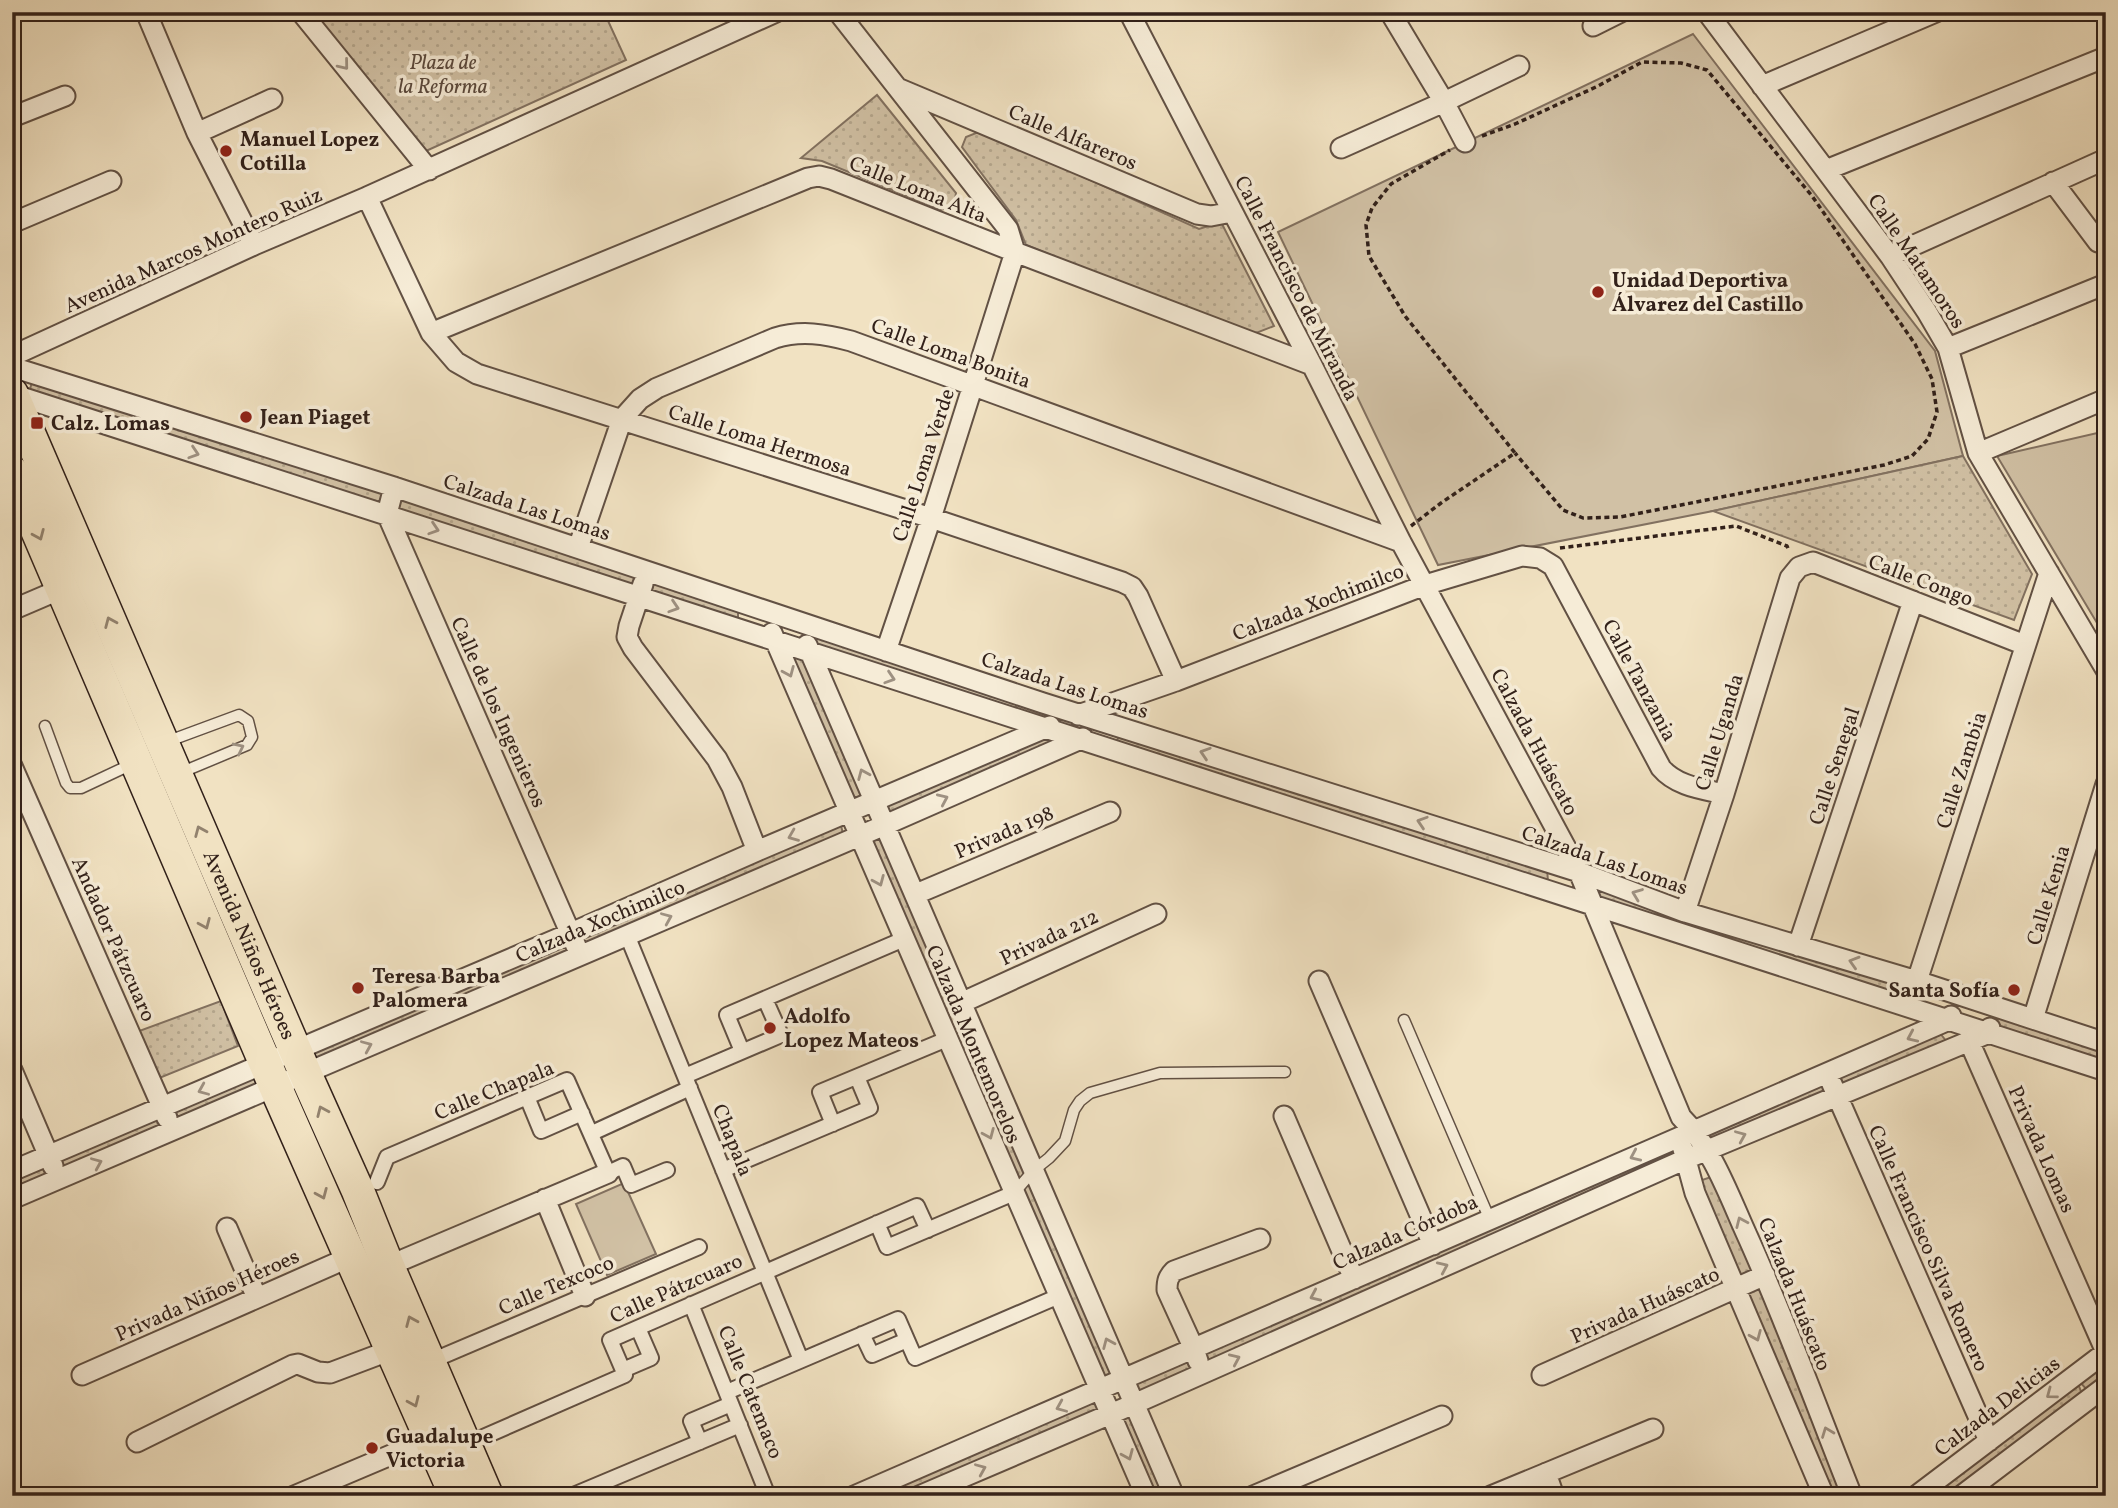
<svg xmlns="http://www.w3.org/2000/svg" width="2118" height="1508" font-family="Vollkorn,serif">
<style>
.grass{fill:#d1c1a5;stroke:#827160;stroke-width:2}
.park{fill:url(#park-dots);stroke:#827160;stroke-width:2}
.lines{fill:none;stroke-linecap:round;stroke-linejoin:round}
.service-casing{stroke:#625144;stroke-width:13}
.pedestrian-casing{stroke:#625144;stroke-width:18}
.minor-casing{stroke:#625144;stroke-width:23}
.primary-casing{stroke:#32211a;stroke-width:35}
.path{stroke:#32211a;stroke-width:3.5;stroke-dasharray:5 3.5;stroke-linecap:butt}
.service{stroke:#f6ecd7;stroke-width:10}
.pedestrian{stroke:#f6ecd7;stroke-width:14}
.minor{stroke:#f6ecd7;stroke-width:19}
.primary{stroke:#f1e2c2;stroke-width:32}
.oneway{stroke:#9e9182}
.oneway2{stroke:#92826e}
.poi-dot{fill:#8f2418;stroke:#f6ecd7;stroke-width:2.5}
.labels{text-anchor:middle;stroke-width:7;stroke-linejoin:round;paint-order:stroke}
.park-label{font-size:21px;font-style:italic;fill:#5a493d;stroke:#f6ecd7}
.street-label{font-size:21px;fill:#32211a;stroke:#f6ecd7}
.poi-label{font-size:21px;font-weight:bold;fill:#32211a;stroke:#f6ecd7;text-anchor:start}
</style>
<defs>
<pattern id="park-dots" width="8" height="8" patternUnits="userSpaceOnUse" patternTransform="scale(1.75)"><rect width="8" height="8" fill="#d1c1a5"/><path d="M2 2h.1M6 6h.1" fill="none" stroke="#b4a68d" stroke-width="1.8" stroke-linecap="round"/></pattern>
</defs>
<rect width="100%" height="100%" fill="#f1e2c2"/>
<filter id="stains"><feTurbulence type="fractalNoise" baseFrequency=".00286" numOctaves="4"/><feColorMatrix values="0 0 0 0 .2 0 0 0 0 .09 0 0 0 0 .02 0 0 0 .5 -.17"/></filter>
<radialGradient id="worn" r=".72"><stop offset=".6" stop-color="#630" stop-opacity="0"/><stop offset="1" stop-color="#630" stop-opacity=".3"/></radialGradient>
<path class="grass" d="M1693,34l242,317 28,105 -250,55 -275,54 -160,-333z
M2106,431v207l-109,-182z
M624,1183l32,71 -49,21 -31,-71z"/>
<path class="park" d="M313,12h291l22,48 -200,91z
M877,95l79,98 -2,13 -13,4 -119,-49 -21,-3z
M981,131l218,98 22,-7 53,104 -23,9 -225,-90 -10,-25 -54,-73 4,-10z
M33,379l351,105 -4,21 -353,-106z
M1963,456l69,118 -18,46 -301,-109z
M392,493l248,76 -5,20 -248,-75z
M647,571l91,37v13l-99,-25z
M800,629l219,72 -6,11 -202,-59z
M785,651l21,7 64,146 -23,3z
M1045,728l13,12 -169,76 -4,-11z
M1120,732l427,136 1,14 -432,-138z
M839,817l4,17 -535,230 -13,-13z
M882,834l235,538 -16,8 -235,-539z
M1582,880l347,110 -7,16 -329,-101z
M221,1001l17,45 -86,35 -21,-47z
M1995,1012l111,37v20l-117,-36z
M1939,1032l8,10 -239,100 -9,-14z
M259,1073l6,10 -253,110v-17z
M1667,1147l7,12 -539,245 37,92h-26l-36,-82 -197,82h-59l246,-106 10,24 24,-9 -10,-26z
M1714,1176l130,320h-18l-127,-315z
M2106,1353v28l-16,12 -14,-15 7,19 -129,99h-34z"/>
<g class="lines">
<defs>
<path id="service" d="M45,726l21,57 4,5h11l51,-24
M166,742l73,-27 9,6 4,16 -5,8 -67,28
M1404,1020l86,200
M1014,1193l20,-23 15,-12 16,-17 9,-31 6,-9 10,-8 70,-20 125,-1"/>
<path id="pedestrian" d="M627,935l174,425
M742,1051l-15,-36 177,-76
M685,1076l96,-41 -16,-36
M527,1097l14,34 41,-18
M833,1124l-13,-32 127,-53
M592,1133l98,-45
M723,1170l147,-62 -13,-31
M377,1182l10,-25 180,-77 41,93 15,-7 8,19 36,-15
M877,1223l10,24 127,-54
M691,1304l77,192
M862,1334l10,21 35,-15
M429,1362l270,-115
M623,1370l28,-12 -13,-30
M727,1392l171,-73 17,39 144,-62
M700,1442l-9,-21 40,-17
M465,1445l160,-70 -15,-35 307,-134 11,24
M571,1496l169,-71"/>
<path id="minor" d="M146,12l51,121 57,112
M301,12l128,158
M838,12l170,217 7,23 -84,266 -45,133
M1129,12l183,353 89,177 178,330 102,245c31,31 47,76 65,116 39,86 71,175 106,263
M1390,12l54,90 21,40
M1707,12l183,244 37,56 21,36 30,105 128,217
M1593,26l28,-14
M1762,86l174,-74
M900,89l297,125 14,2 21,-4
M12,117l53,-21
M197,133l75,-34
M1341,148l103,-46 75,-36
M1826,170l280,-113
M2053,182l45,60
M367,197l64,136 25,29 21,12 454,144 191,64 10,5 6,9 38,85
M12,223l99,-42
M1890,256l216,-97
M431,333l377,-155 11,-2 12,3 184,73 297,113
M1948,348l158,-64
M12,356l242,-111 113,-48 409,-185
M12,367l382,120 649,216 536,169 106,40 232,69 189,62
M12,394l2094,677
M1978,453l128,-54
M394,487l-7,27 189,432
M578,548l44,-129 18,-20 17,-11 118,-50c26,-8 50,-4 76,3l550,201
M643,584l-14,42 -2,11 6,11 84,111 15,28 25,64
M12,610l49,-21
M772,633l374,863
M807,645l367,851
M1078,715l98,-34 249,-96 97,-29 18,2 13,8 108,202c15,18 41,21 63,26
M12,766l155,352
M916,894l194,-82
M1685,912l39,-118 66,-216 9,-11 14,-5 212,83
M1798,946l115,-345
M1319,981l114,264
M1917,981l132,-408
M961,1003l195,-89
M2033,1019l73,-235
M1969,1041l137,311
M12,1070l41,96
M1832,1084l157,357
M1284,1116l70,163
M1683,1149l12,44 129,303
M12,1171l559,-238 186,-82 293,-125
M12,1199l873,-374 198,-87
M545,1199l40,97
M227,1228l30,70
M388,1266l220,-93
M1198,1361l-4,-12 -27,-59c0,-9 1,-13 7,-19l86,-32
M82,1375l268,-118
M1542,1375l223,-100
M137,1442l156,-77 5,-1 20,8 12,1 61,-23
M1546,1473l8,23
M294,1496l137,-58
M854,1496l1095,-476 2,-4
M919,1496l215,-92 552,-245 303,-126 1,-5
M1253,1496l189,-80
M1491,1496l162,-67
M1916,1496l190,-144
M1961,1496l145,-110"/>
<g id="primary">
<path id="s1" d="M12,394l293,679 53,118 30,75 99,230"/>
<path d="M12,472l263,614 181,410"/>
</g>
</defs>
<use href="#service" class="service-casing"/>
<use href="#pedestrian" class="pedestrian-casing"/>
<use href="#minor" class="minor-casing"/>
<use href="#primary" class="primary-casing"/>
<path class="path" d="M1482,136l33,-12 83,-38 44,-24 39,1 26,7 105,126 103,148 17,35 5,33 -9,27 -16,17 -28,9 -264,52 -37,1 -20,-8 -48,-57
M1411,526l30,-23 74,-50 -110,-137 -36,-60 -3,-31 6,-17 19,-24 59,-34
M1560,548l176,-22 51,20 2,5"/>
<use href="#service" class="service"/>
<use href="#pedestrian" class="pedestrian"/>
<use href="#minor" class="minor"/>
<use href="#primary" class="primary"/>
</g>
<defs><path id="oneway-chevron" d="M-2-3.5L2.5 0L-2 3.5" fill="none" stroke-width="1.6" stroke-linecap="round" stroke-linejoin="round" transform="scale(1.75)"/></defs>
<g class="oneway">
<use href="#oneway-chevron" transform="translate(344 65) rotate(51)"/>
<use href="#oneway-chevron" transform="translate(194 453) rotate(18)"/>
<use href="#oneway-chevron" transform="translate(434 529) rotate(18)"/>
<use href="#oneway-chevron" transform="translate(674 607) rotate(18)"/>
<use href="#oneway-chevron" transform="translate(789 672) rotate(67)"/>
<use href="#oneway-chevron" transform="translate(890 678) rotate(18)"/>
<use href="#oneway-chevron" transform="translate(239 748) rotate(-26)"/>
<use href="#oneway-chevron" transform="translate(1205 753) rotate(-162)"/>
<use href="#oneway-chevron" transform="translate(863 774) rotate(-113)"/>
<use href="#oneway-chevron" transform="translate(943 799) rotate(-24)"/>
<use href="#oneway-chevron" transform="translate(1422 822) rotate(-162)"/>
<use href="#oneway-chevron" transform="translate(793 836) rotate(158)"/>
<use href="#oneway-chevron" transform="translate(879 881) rotate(67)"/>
<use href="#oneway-chevron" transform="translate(1637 894) rotate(-159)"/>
<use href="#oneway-chevron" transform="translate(667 918) rotate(-23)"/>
<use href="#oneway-chevron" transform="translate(1854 962) rotate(-163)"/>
<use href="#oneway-chevron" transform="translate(1912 1037) rotate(156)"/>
<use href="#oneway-chevron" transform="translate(367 1046) rotate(-23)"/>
<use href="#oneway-chevron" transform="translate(203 1090) rotate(157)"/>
<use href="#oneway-chevron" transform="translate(989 1134) rotate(67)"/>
<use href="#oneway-chevron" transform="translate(1741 1136) rotate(-23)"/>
<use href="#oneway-chevron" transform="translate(1635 1156) rotate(156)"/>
<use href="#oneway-chevron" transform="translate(97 1163) rotate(-23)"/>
<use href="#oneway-chevron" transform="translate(1741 1222) rotate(-114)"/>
<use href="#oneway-chevron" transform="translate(1443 1267) rotate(-24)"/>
<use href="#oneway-chevron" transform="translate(1315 1296) rotate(156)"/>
<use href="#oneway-chevron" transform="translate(1756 1336) rotate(67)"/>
<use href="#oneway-chevron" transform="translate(1108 1343) rotate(-113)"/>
<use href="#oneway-chevron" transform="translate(1235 1359) rotate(-24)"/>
<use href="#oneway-chevron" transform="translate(2051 1394) rotate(143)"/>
<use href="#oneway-chevron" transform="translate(1061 1407) rotate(157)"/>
<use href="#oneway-chevron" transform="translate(1827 1432) rotate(-111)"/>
<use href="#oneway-chevron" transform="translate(1128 1455) rotate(67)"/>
<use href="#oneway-chevron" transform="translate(981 1469) rotate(-23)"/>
</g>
<g class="oneway2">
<use href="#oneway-chevron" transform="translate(39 535) rotate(67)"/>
<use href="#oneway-chevron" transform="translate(110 622) rotate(-113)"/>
<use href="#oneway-chevron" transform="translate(200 831) rotate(-113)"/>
<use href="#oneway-chevron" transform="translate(205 924) rotate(67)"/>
<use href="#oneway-chevron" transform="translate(322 1111) rotate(-114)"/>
<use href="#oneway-chevron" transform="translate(322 1194) rotate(67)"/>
<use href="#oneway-chevron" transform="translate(411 1321) rotate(-113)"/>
<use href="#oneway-chevron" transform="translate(414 1402) rotate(66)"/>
</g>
<g class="poi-dot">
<circle cx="226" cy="151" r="7"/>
<circle cx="1598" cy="292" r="7"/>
<circle cx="246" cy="417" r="7"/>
<rect x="30" y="416" width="14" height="14" rx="3.5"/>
<circle cx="358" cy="988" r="7"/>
<circle cx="2014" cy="990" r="7"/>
<circle cx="770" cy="1028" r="7"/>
<circle cx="372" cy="1448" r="7"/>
</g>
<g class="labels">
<g class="park-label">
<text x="443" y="69">Plaza de<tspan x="443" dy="24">la Reforma</tspan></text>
</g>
<g class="street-label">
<text transform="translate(1073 137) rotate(23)" y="7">Calle Alfareros</text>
<text transform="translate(918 189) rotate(22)" y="7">Calle Loma Alta</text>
<text transform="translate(193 250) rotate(-24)" y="7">Avenida Marcos Montero Ruiz</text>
<text transform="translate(1917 261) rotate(56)" y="7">Calle Matamoros</text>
<text transform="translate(1297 288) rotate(63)" y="7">Calle Francisco de Miranda</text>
<text transform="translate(951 353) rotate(20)" y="7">Calle Loma Bonita</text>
<text transform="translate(760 440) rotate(18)" y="7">Calle Loma Hermosa</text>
<text transform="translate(923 465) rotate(-72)" y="7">Calle Loma Verde</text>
<text transform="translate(527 507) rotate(18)" y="7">Calzada Las Lomas</text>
<text transform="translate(1921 580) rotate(21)" y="7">Calle Congo</text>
<text transform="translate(1318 602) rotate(-21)" y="7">Calzada Xochimilco</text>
<text transform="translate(1640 680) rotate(62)" y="7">Calle Tanzania</text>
<text transform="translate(1065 685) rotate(18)" y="7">Calzada Las Lomas</text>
<text transform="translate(499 712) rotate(66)" y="7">Calle de los Ingenieros</text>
<text transform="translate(1719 732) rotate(-73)" y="7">Calle Uganda</text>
<text transform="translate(1535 742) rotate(62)" y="7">Calzada Huáscato</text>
<text transform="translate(1834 766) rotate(-72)" y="7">Calle Senegal</text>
<text transform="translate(1961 770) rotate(-72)" y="7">Calle Zambia</text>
<text transform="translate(1004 832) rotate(-23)" y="7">Privada 198</text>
<text transform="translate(1605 860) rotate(19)" y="7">Calzada Las Lomas</text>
<text transform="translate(2048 895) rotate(-73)" y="7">Calle Kenia</text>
<text transform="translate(600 921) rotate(-23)" y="7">Calzada Xochimilco</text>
<text transform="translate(1049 937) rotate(-25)" y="7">Privada 212</text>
<text transform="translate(114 939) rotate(66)" y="7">Andador Pátzcuaro</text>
<text dy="7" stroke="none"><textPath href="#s1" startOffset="600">Avenida Niños Héroes</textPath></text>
<text transform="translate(974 1044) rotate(67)" y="7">Calzada Montemorelos</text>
<text transform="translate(494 1090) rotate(-22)" y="7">Calle Chapala</text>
<text transform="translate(733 1140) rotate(68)" y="7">Chapala</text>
<text transform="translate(2042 1149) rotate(66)" y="7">Privada Lomas</text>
<text transform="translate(1405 1232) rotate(-24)" y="7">Calzada Córdoba</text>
<text transform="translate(1929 1248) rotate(66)" y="7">Calle Francisco Silva Romero</text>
<text transform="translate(556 1285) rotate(-23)" y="7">Calle Texcoco</text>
<text transform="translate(676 1288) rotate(-24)" y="7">Calle Pátzcuaro</text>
<text transform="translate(1795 1294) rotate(68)" y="7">Calzada Huáscato</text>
<text transform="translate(207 1295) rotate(-24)" y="7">Privada Niños Héroes</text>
<text transform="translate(1645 1305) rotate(-24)" y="7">Privada Huáscato</text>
<text transform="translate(751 1392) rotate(68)" y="7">Calle Catemaco</text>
<text transform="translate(1997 1406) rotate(-37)" y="7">Calzada Delicias</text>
</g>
<g class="poi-label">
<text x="240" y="146">Manuel Lopez<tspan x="240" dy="24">Cotilla</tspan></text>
<text x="1612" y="287">Unidad Deportiva<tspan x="1612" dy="24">Álvarez del Castillo</tspan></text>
<text x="260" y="424">Jean Piaget</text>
<text x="51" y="430">Calz. Lomas</text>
<text x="372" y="983">Teresa Barba<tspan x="372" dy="24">Palomera</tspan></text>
<text x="2000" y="997" text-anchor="end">Santa Sofía</text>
<text x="784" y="1023">Adolfo<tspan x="784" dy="24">Lopez Mateos</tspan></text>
<text x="386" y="1443">Guadalupe<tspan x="386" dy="24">Victoria</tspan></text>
</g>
</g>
<rect width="2118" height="1508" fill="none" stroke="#f1e2c2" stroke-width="42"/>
<rect x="14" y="14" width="2090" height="1480" fill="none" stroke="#32211a" stroke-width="3.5"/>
<rect x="21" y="21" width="2076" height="1466" fill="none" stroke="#32211a" stroke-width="2"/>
<rect width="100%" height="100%" filter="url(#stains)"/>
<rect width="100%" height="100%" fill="url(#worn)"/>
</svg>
